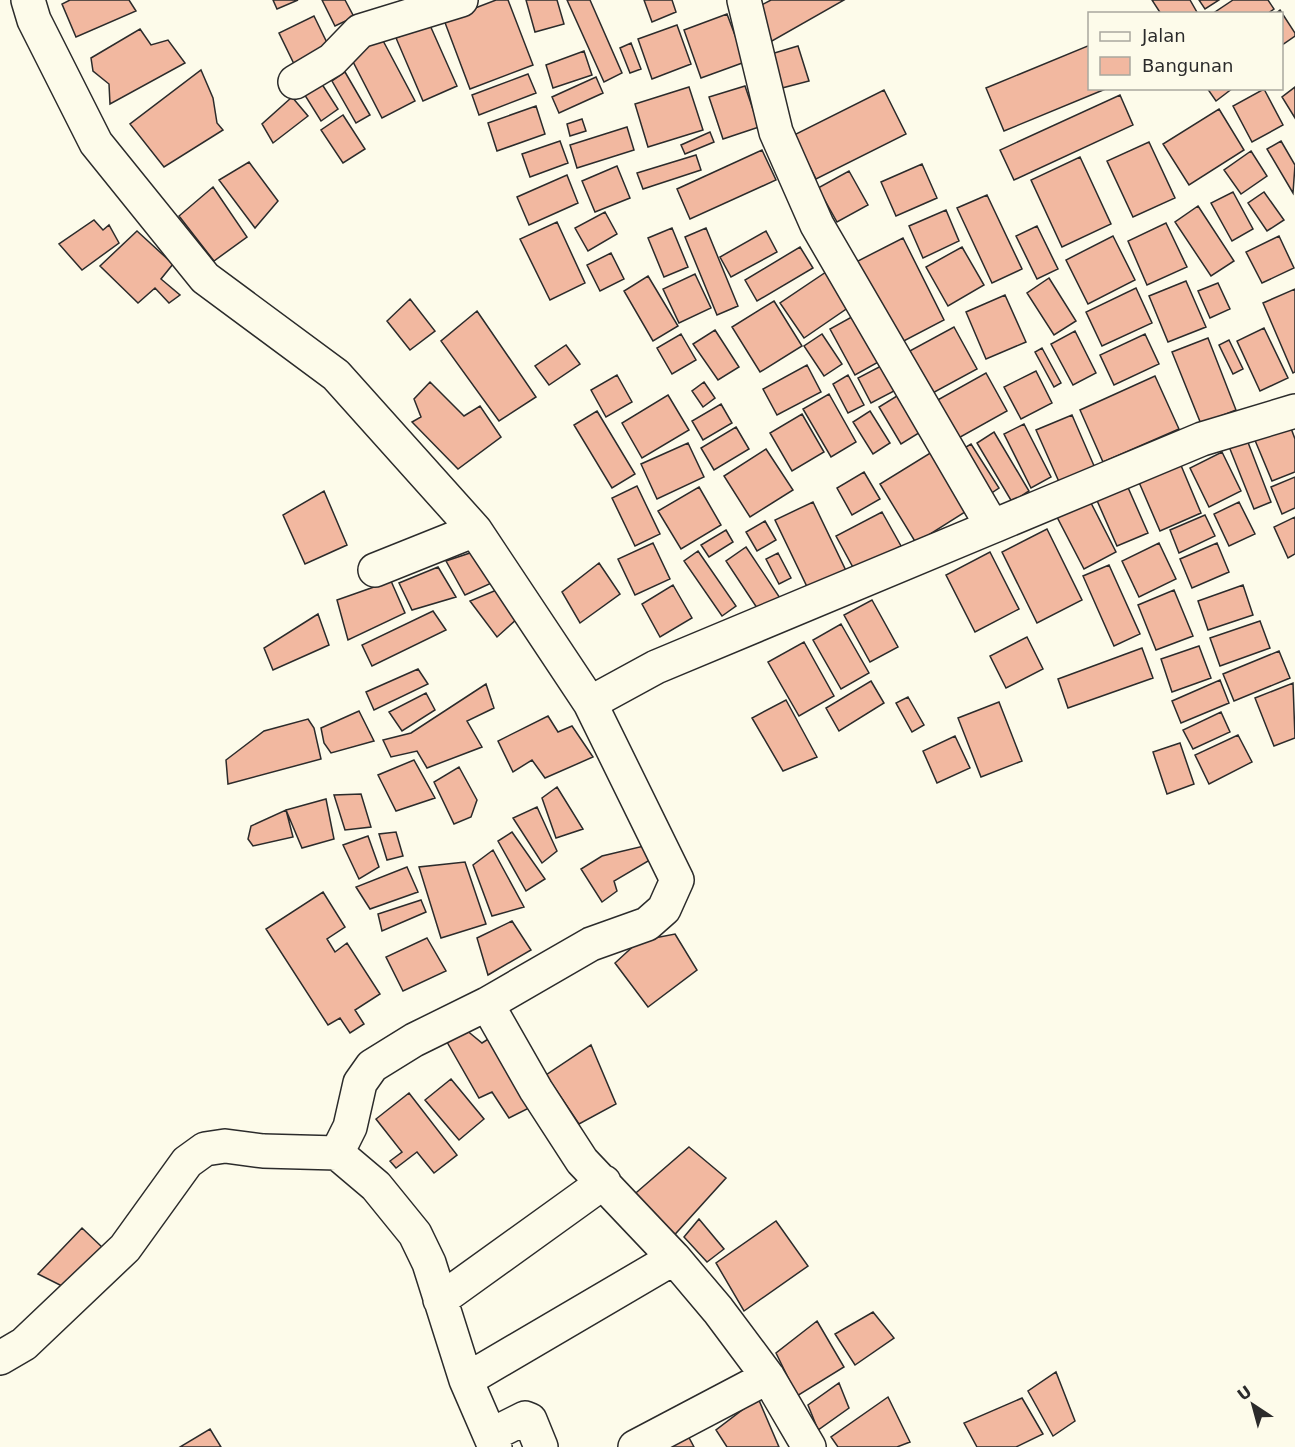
<svg xmlns="http://www.w3.org/2000/svg" width="1295" height="1447" font-family="'DejaVu Sans',sans-serif">
<style>
.building{fill:#f2b8a0;stroke:#2b2b2b;stroke-width:1.5}
.lines{fill:none;stroke-linecap:round;stroke-linejoin:round}
.minor-casing{stroke:#2b2b2b;stroke-width:36}
.minor{stroke:#fdfbea;stroke-width:33}
</style>
<rect width="100%" height="100%" fill="#fdfbea"/>
<path class="building" d="M70,0h59l7,11 -60,26 -14,-33z
M273,0h25l-21,9z
M322,0h23l9,17 -19,9z
M496,0h12l25,65 -63,24 -26,-69z
M526,0h31l7,24 -29,8z
M567,0h23l32,73 -18,9z
M644,0h28l4,12 -24,10z
M771,0h73l-72,41 -18,-32z
M1152,0h38l8,14h-37z
M1199,0h20l-14,9z
M1233,0h35l6,9 -7,5h-55z
M1280,10l15,23v3l-13,9v-31h-7z
M727,14l18,48 -44,16 -17,-48z
M314,16l17,35 -35,17 -17,-35z
M429,23l28,63 -34,15 -27,-63z
M677,25l14,39 -39,15 -14,-40z
M140,29l11,16 17,-5 17,23 -75,41 -1,-20 -16,-13 -2,-13z
M380,35l35,66 -33,17 -34,-66z
M631,43l10,26 -11,4 -10,-25z
M1090,45v43h18l-104,43 -18,-43z
M798,46l11,35 -27,7 -11,-34z
M584,51l8,24 -39,13 -7,-23z
M201,70l12,28 4,25 6,7 -59,37 -34,-43z
M345,72l25,43 -14,8 -24,-42z
M528,74l8,19 -57,22 -7,-20z
M596,77l7,16 -44,20 -7,-16z
M318,78l20,31 -17,12 -20,-32z
M745,86l14,41 -36,12 -14,-42z
M689,87l14,43 -55,17 -13,-43z
M1295,87v31l-13,-21z
M1207,88h26l-17,13z
M1264,89l19,36 -31,17 -19,-36z
M884,90l22,44 -90,45 -22,-44z
M1120,95l13,30 -119,55 -14,-30z
M292,97l16,19 -35,27 -11,-19z
M536,106l9,28 -48,17 -9,-28z
M1219,109l25,41 -55,35 -26,-41z
M343,115l22,34 -22,14 -22,-33z
M582,119l4,12 -16,5 -3,-12z
M627,127l7,23 -57,18 -7,-23z
M710,132l4,10 -29,12 -4,-9z
M560,141l8,22 -38,14 -8,-23z
M1281,141l14,24 -2,28 -26,-44z
M1149,142l26,56 -42,19 -26,-56z
M762,150l14,30 -86,39 -13,-30z
M1251,151l16,25 -26,18 -17,-24z
M696,155l5,15 -58,19 -6,-16z
M1080,157l31,67 -49,23 -31,-67z
M249,162l29,39 -23,27 -36,-48z
M922,164l15,34 -41,18 -15,-34z
M617,166l13,32 -35,14 -13,-31z
M849,171l19,34 -31,17 -19,-34z
M567,175l11,28 -49,22 -12,-28z
M213,187l34,50 -33,24 -35,-45z
M1233,192l20,37 -21,12 -21,-38z
M1264,192l20,28 -17,11 -19,-28z
M987,195l35,74 -30,14 -35,-75z
M1198,206l36,55 -23,15 -36,-54z
M946,210l13,31 -36,17 -14,-32z
M605,212l12,22 -29,17 -13,-23z
M94,220l9,10 6,-5 10,18 -37,27 -23,-26z
M557,222l28,61 -35,17 -30,-61z
M1166,223l21,44 -40,18 -19,-44z
M1037,226l21,43 -21,10 -21,-43z
M672,228l16,39 -24,10 -16,-39z
M706,228l32,78 -21,9 -32,-78z
M137,231l36,33 -12,15 19,16 -11,8 -14,-15 -17,15 -38,-37z
M766,231l11,21 -46,25 -11,-20z
M1113,236l22,44 -47,24 -22,-44z
M1279,236l15,32 -32,15 -16,-31z
M903,238l41,82 -46,24 -42,-82z
M800,247l13,21 -56,33 -12,-21z
M962,247l22,38 -36,21 -22,-39z
M611,253l13,26 -24,12 -13,-26z
M829,270l23,35 -48,33 -24,-35z
M695,274l16,34 -32,15 -16,-34z
M648,276l30,50 -25,15 -29,-50z
M1049,278l27,43 -22,14 -27,-42z
M1186,281l20,46 -38,15 -19,-46z
M1218,283l12,26 -20,9 -12,-27z
M1136,288l16,35 -50,23 -16,-34z
M1295,289v83l-2,1 -30,-70z
M1005,295l21,47 -40,17 -20,-47z
M410,299l25,32 -25,19 -23,-29z
M774,301l28,45 -42,26 -28,-45z
M477,311l59,86 -37,24 -58,-80z
M857,314l25,46 -27,15 -25,-46z
M954,327l23,42 -48,26 -23,-42z
M1264,328l24,50 -28,13 -23,-50z
M715,330l24,37 -21,13 -25,-36z
M1075,331l21,42 -23,12 -22,-41z
M681,334l15,26 -24,14 -15,-26z
M822,334l20,30 -18,12 -20,-30z
M1145,334l14,30 -45,21 -14,-30z
M1208,338l28,72 -35,14 -29,-72z
M1229,340l14,29 -10,5 -14,-29z
M566,345l14,19 -31,21 -14,-19z
M1042,348l19,35 -7,4 -19,-35z
M807,365l14,27 -44,23 -14,-26z
M883,365l13,25 -25,13 -13,-25z
M1036,371l16,32 -31,16 -17,-32z
M986,373l21,38 -52,29 -21,-38z
M617,375l15,27 -26,15 -15,-27z
M848,375l16,30 -16,8 -15,-29z
M1155,376l24,53 -76,33 -23,-52z
M430,382l34,34 16,-10 21,31 -43,32 -46,-47 9,-5 -7,-18z
M704,382l11,16 -12,9 -11,-16z
M905,391l22,37 -26,16 -22,-37z
M829,394l27,48 -25,15 -28,-48z
M668,395l21,35 -47,28 -20,-35z
M721,404l11,19 -29,17 -11,-19z
M597,411l38,63 -23,14 -38,-63z
M870,411l20,32 -17,11 -20,-32z
M802,414l22,38 -32,19 -22,-38z
M1072,415l23,53 -35,16 -24,-54z
M1289,423l6,16v33l-23,9 -18,-43z
M1024,424l27,53 -20,11 -27,-54z
M736,427l13,22 -35,21 -13,-22z
M994,432l35,59 -17,11 -35,-59z
M1244,432l27,70 -17,7 -28,-70z
M688,443l16,34 -47,22 -16,-35z
M971,444l28,44 -15,10 -28,-45z
M940,447l36,58 -60,38 -36,-59z
M766,449l27,41 -43,27 -26,-41z
M1222,452l19,39 -32,16 -19,-39z
M1180,463l21,50 -41,18 -22,-51z
M864,472l16,27 -28,16 -15,-27z
M1295,477v31l-13,6 -11,-27z
M1126,483l22,50 -31,13 -22,-50z
M637,486l23,48 -25,12 -23,-48z
M699,487l22,38 -40,24 -23,-38z
M324,491l23,54 -42,19 -22,-49z
M1090,501l26,51 -32,17 -27,-52z
M813,502l36,75 -38,18 -36,-75z
M1239,502l16,32 -26,12 -15,-32z
M882,512l19,34 -46,25 -19,-35z
M1205,515l10,21 -36,17 -9,-23z
M1295,517v37l-7,4 -14,-31z
M765,521l11,19 -19,11 -11,-19z
M1047,529l35,71 -45,23 -35,-71z
M726,530l7,12 -24,15 -8,-12z
M653,543l17,36 -35,16 -17,-36z
M1159,543l17,36 -37,18 -17,-36z
M1217,543l12,29 -37,16 -12,-29z
M746,547l36,54 -21,13 -35,-53z
M476,551l20,30 -31,14 -19,-34z
M698,551l38,55 -14,10 -38,-55z
M990,552l29,57 -44,23 -29,-57z
M778,553l13,25 -12,6 -13,-25z
M599,563l21,31 -40,29 -18,-31z
M1109,565l31,69 -26,12 -31,-70z
M438,567l18,30 -44,13 -13,-27z
M391,581l14,32 -57,27 -11,-40z
M673,585l19,33 -32,19 -18,-33z
M1243,585l10,30 -45,15 -10,-29z
M499,589l19,29 -21,19 -27,-36z
M1174,590l19,46 -37,14 -18,-45z
M872,600l26,47 -28,15 -26,-47z
M433,611l13,19 -74,36 -10,-21z
M318,614l11,31 -56,25 -9,-22z
M1260,621l10,27 -50,18 -10,-28z
M841,624l28,49 -28,16 -28,-49z
M1027,637l16,32 -37,19 -16,-32z
M804,642l30,54 -35,20 -31,-54z
M1199,646l12,32 -39,14 -11,-33z
M1142,648l11,30 -85,30 -10,-29z
M1279,651l11,27 -56,23 -11,-27z
M418,669l10,15 -54,26 -8,-18z
M1220,680l9,23 -48,20 -9,-22z
M871,681l13,22 -45,28 -13,-23z
M1293,683l2,55 -21,8 -19,-48z
M486,684l8,24 -27,13 15,26 -55,21 -10,-17 -26,6 -8,-17 28,-7z
M426,693l9,17 -33,21 -13,-19z
M908,697l16,28 -12,7 -16,-29z
M786,700l31,57 -34,14 -31,-53z
M999,702l23,59 -41,16 -23,-59z
M359,711l15,30 -43,12 -7,-10 -3,-15z
M1221,712l9,20 -37,17 -10,-19z
M548,716l10,16 14,-6 21,31 -48,21 -13,-18 -19,12 -15,-31z
M308,719l6,9 7,31 -93,25 -2,-24 38,-29z
M1238,735l14,27 -43,22 -14,-29z
M955,736l15,32 -33,15 -14,-32z
M1180,743l14,41 -27,10 -14,-42z
M414,760l21,38 -39,13 -18,-36z
M459,767l18,33 -6,17 -17,7 -20,-42z
M557,787l26,42 -27,9 -14,-40z
M361,794l10,33 -26,3 -11,-35z
M326,799l8,40 -32,9 -16,-38z
M537,807l20,44 -15,12 -29,-45z
M286,810l7,27 -40,9 -5,-7 3,-13z
M396,832l7,24 -16,4 -8,-26z
M512,832l33,47 -19,12 -28,-50z
M368,836l11,31 -20,12 -16,-34z
M648,845l7,12 -41,24 3,10 -15,11 -21,-33 21,-13z
M493,850l31,57 -32,9 -19,-51z
M465,862l21,62 -45,14 -22,-71z
M407,867l11,25 -48,17 -14,-22z
M323,892l22,35 -18,12 8,13 12,-9 33,51 -25,16 9,14 -14,9 -10,-15 -12,7 -62,-96z
M421,900l5,12 -44,19 -4,-17z
M512,921l19,29 -43,25 -11,-37z
M675,934l22,36 -49,37 -33,-44 24,-22z
M427,938l19,33 -43,20 -17,-34z
M465,1029l17,14 14,-9 37,72 -24,12 -17,-26 -13,6 -32,-56z
M591,1045l25,59 -37,20 -33,-49z
M451,1079l33,40 -25,21 -34,-40z
M409,1093l48,62 -23,18 -17,-21 -21,16 -6,-7 12,-9 -26,-33z
M689,1147l37,31 -58,64 -38,-44z
M699,1219l25,30 -17,13 -23,-25z
M776,1221l32,45 -64,45 -28,-48z
M82,1228l22,21 -38,39 -28,-14z
M873,1312l21,26 -39,27 -20,-31z
M817,1321l27,46 -47,29 -21,-43z
M1056,1372l19,49 -22,15 -25,-45z
M839,1383l10,25 -31,22 -10,-25z
M888,1397l22,45 -13,5h-59l-7,-10z
M758,1398l21,49h-52l-11,-17z
M1022,1398l21,36 -27,13h-39l-13,-24z
M210,1429l11,18h-41z
M686,1432l8,15h-30z"/>
<g class="lines">
<defs>
<path id="minor" d="M744,0l32,132 41,93 175,301
M295,82l37,-22 28,-29 101,-31
M375,570l100,-40
M590,703l66,-36 546,-228 93,-28
M487,1004l49,86 46,71 92,97 44,52 50,67 41,70
M337,1153l39,33 39,48 14,29 37,117 29,67
M440,1300l164,-118
M0,1358l24,-14 101,-96 62,-86 18,-13 20,-3 38,5 74,2 13,-26 10,-44 12,-17 42,-26 73,-36 104,-60 56,-20 17,-15 13,-29 -87,-177 -115,-173 -139,-155 -131,-97 -109,-135 -62,-123 -6,-20
M466,1380l208,-122
M491,1435l34,-17 5,2 11,27
M635,1447l133,-70"/>
</defs>
<use href="#minor" class="minor-casing"/>
<use href="#minor" class="minor"/>
</g>
<rect x="1088" y="12" width="195" height="78" fill="#fdfbea" stroke="#a9a89e" stroke-width="1.5"/>
<rect x="1100" y="32" width="30" height="9" fill="#fdfbea" stroke="#a9a89e" stroke-width="1.5"/>
<text x="1142" y="42" font-size="18" fill="#2b2b2b">Jalan</text>
<rect x="1100" y="57" width="30" height="18" fill="#f2b8a0" stroke="#a9a89e" stroke-width="1.5"/>
<text x="1142" y="72" font-size="18" fill="#2b2b2b">Bangunan</text>
<g transform="translate(1253 1405) rotate(324)" stroke="#fdfbea" stroke-width="4.5" paint-order="stroke">
<path d="M0-4.5L10 22L0 15L-10 22Z" fill="#2b2b2b"/>
<text y="-9" font-size="16" font-weight="bold" text-anchor="middle" fill="#2b2b2b">U</text>
</g>
</svg>
